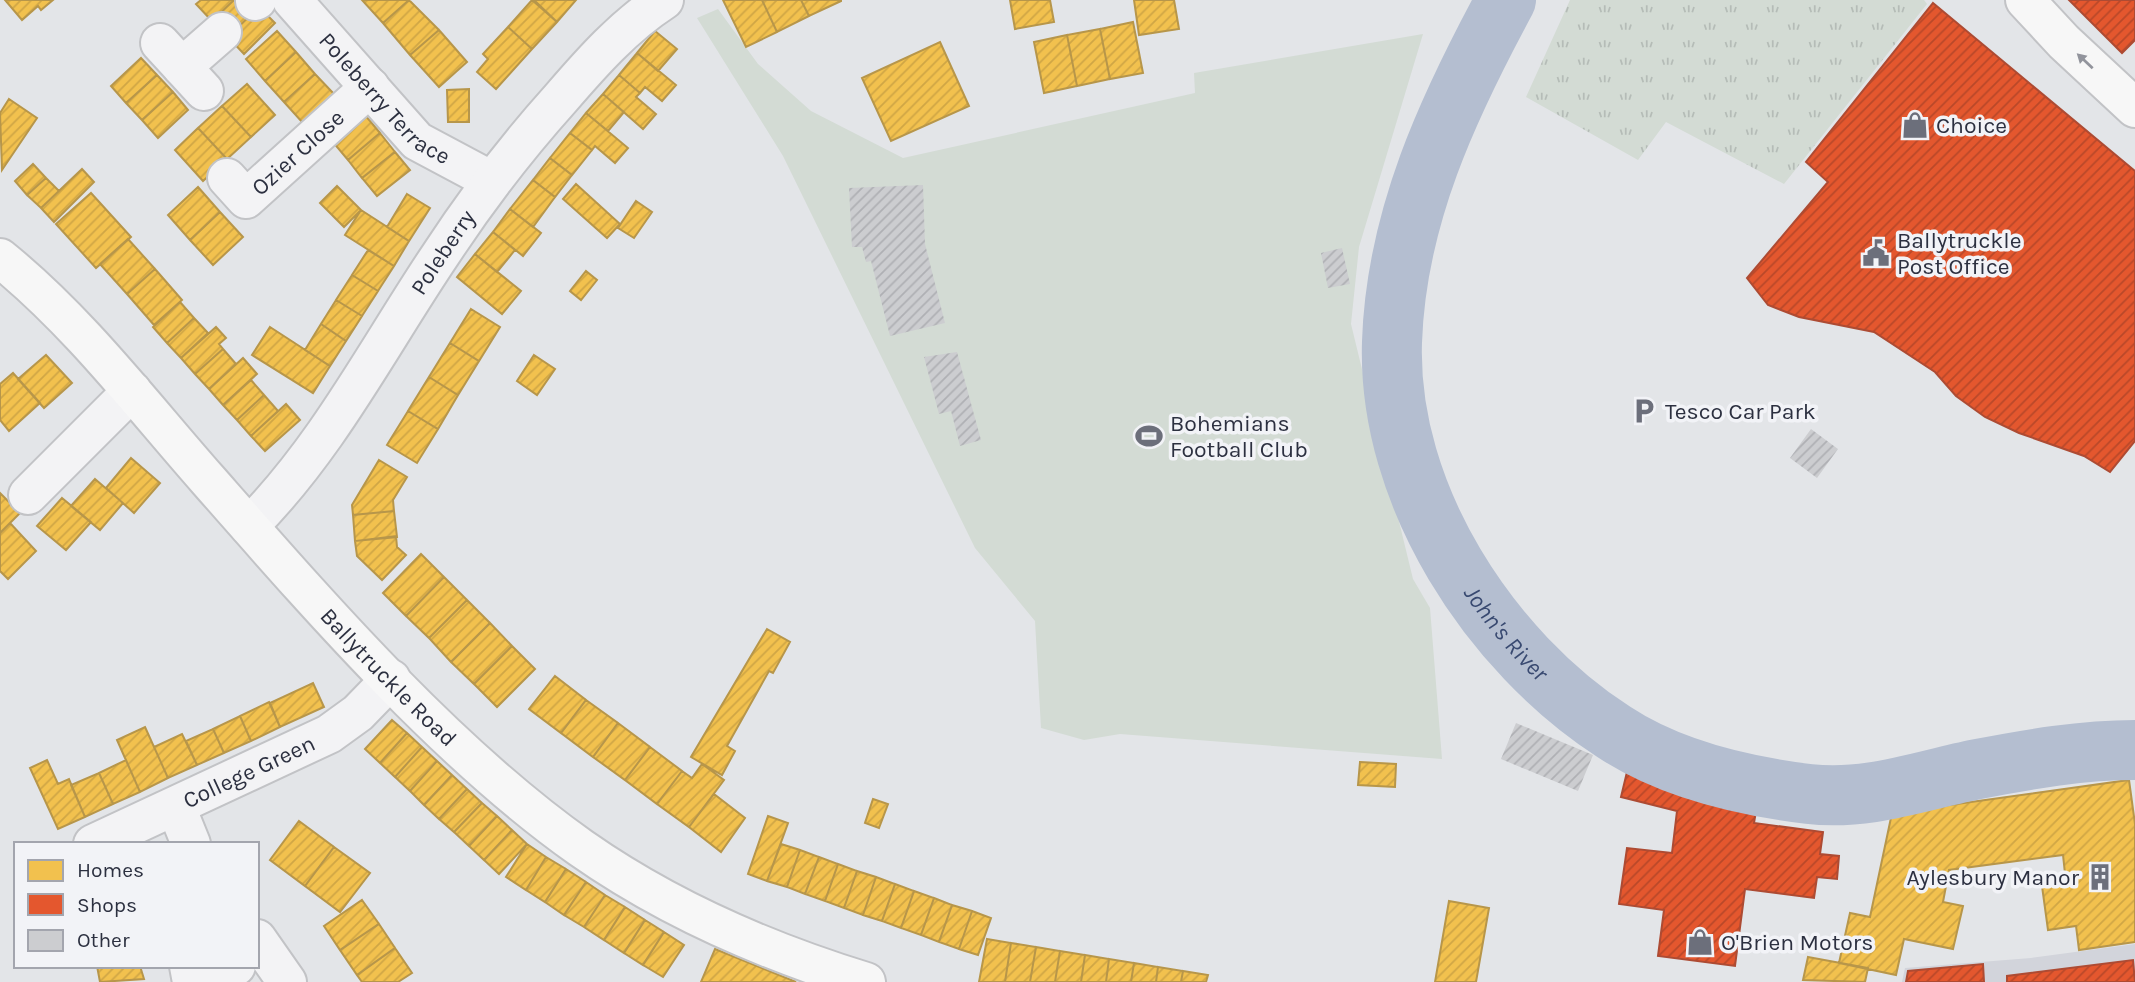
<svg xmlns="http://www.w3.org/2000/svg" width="2135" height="982" font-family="Karla,sans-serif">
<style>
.built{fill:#d2d4db}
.grass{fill:url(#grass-tufts)}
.garden{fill:#d3dbd4}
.homes{fill:url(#homes-hatch);stroke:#b7964a;stroke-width:2}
.shops{fill:url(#shops-hatch);stroke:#ad4b33;stroke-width:2}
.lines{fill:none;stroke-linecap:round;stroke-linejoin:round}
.river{stroke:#b4bed0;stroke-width:60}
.building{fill:url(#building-hatch)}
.minor-casing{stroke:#c2c3c6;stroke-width:42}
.tertiary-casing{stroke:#c2c3c6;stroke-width:42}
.secondary-casing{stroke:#c2c3c6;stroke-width:42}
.minor{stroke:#f3f3f5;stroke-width:38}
.tertiary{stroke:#f3f3f5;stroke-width:38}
.secondary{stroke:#f7f7f7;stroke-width:38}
.oneway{fill:#92949c}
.labels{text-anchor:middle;stroke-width:7;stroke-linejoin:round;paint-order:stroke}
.street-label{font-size:23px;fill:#2c3040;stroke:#f2f3f7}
.poi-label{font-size:23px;fill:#2c3040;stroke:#f2f3f7;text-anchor:start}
.water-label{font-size:24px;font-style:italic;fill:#394a71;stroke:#f2f3f7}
</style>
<defs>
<pattern id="grass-tufts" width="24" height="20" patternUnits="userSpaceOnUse" patternTransform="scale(1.75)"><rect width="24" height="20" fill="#d3dbd4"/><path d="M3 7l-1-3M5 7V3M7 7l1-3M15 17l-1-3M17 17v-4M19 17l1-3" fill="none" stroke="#b5bcb7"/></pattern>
<pattern id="homes-hatch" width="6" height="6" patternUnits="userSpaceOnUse" patternTransform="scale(1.75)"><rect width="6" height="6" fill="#f2c14e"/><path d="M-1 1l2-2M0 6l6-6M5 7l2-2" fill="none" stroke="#d0a645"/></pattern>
<pattern id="shops-hatch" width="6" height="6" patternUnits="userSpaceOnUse" patternTransform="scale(1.75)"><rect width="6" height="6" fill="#e4572e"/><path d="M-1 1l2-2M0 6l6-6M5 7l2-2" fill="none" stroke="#b94829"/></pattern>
<pattern id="building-hatch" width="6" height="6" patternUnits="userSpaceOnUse" patternTransform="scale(1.75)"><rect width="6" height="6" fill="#cccdd0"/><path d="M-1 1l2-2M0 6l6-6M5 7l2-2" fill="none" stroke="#afb0b4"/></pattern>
</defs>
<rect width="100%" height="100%" fill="#e3e5e8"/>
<path class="built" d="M2135,944v38h-233l3,-14 126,-10z"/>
<path class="grass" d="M1570,0h354l3,4 -143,180 -118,-62 -28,38 -112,-63z"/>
<path class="garden" d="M718,9l40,55 53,47 92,47 292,-65 -1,-20 229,-39 -64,213 -8,77 62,255 17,29 12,151 -322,-25 -36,6 -43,-12 -6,-107 -60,-73 -192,-392 -86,-138z"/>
<path class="homes" d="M5,0h48l-12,10 -3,-4 -16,14z
M201,0h33l-22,21 -16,-17z
M234,0h18l7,7 -31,30 -16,-16z
M362,0h47l-26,23z
M409,0l30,30 -29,25 -27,-32z
M532,0l25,22 -25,27 -24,-22z
M534,0h42l-19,22z
M723,0h39l15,32 -31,15z
M762,0h39l8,16 -32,16z
M801,0h40v1l-32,15z
M1010,0h40l4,22 -39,7z
M1134,0h40l5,29 -40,6z
M259,7l16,16 -31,31 -16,-17z
M1133,22l10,51 -33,6 -10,-50z
M508,27l24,22 -36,40 -19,-17 11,-13 -5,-5z
M1100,29l10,50 -33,7 -10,-51z
M439,30l28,32 -28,25 -29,-32z
M277,31l19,21 -31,29 -19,-22z
M655,31l22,18 -19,22 -21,-18z
M1067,35l10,51 -33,7 -10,-51z
M940,42l29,64 -78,35 -29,-63z
M296,52l19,22 -31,28 -19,-21z
M637,53l39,32 -14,16 -17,-14 -5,6 -21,-18z
M141,58l16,17 -31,28 -15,-17z
M315,74l19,20 -31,29 -19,-21z
M157,75l16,17 -31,28 -16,-17z
M619,75l21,18 -4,4 20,17 -13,15 -40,-35z
M247,84l28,31 -24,22 -29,-31z
M469,89v33h-21l-1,-32z
M173,92l15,18 -30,28 -16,-18z
M603,94l21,18 -16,19 -22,-18z
M9,99l28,19 -35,52 -2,-57z
M222,106l29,31 -24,22 -29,-31z
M586,113l42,35 -13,15 -20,-17 -3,4 -22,-17z
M365,115l15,18 -32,27 -16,-19z
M198,128l29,31 -24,22 -28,-31z
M380,133l15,19 -33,26 -14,-18z
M570,133l22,17 -20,25 -22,-17z
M395,152l15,18 -33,26 -15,-18z
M550,158l22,17 -17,22 -22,-17z
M33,164l13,14 -19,17 -12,-14z
M82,169l12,13 -40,40 -13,-14z
M46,178l13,13 -18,17 -14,-13z
M533,180l22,17 -22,30 -23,-18z
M576,184l44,40 -13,14 -44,-39z
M337,186l24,24 -17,17 -24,-24z
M198,187l22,25 -30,28 -22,-25z
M91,193l40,44 -35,31 -40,-44z
M407,194l23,14 -21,33 -22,-14z
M636,201l16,11 -18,26 -16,-10z
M510,209l31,24 -18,23 -30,-24z
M361,210l48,31 -15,25 -49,-31z
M220,212l23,25 -30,28 -23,-25z
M493,232l22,18 -18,22 -22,-18z
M128,239l27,30 -28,25 -27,-30z
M368,250l26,16 -16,25 -26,-16z
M475,254l46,37 -19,23 -45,-37z
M155,269l27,31 -28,25 -27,-31z
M586,271l11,9 -16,20 -11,-9z
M352,275l26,16 -16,25 -26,-16z
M336,300l26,16 -16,25 -25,-17z
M180,302l14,16 -27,25 -14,-16z
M471,309l29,18 -21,34 -29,-18z
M194,318l14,15 -27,25 -14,-15z
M321,324l25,17 -16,25 -25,-16z
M216,327l10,11 -7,6 4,5 -28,25 -14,-16z
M270,327l60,39 -17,27 -61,-38z
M450,343l29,18 -21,34 -29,-18z
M223,349l13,15 -27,25 -14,-15z
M46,355l26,28 -28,25 -26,-29z
M534,355l21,14 -18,26 -20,-14z
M243,358l14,16 -34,31 -14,-16z
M13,373l27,30 -31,28 -9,-11v-36z
M429,377l29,18 -20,34 -30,-18z
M251,380l13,15 -27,25 -14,-15z
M264,395l14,16 -27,25 -14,-16z
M286,404l14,16 -35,31 -14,-15z
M408,411l30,18 -21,34 -30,-18z
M131,458l29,25 -26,30 -28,-25z
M379,460l28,17 -14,23 1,11 -41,4 -1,-10z
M95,479l28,24 -23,27 -29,-24z
M0,493l20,20 -20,20z
M62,498l29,24 -25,28 -29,-24z
M394,511l3,26 -42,4 -2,-26z
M10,523l26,28 -28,28 -8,-8v-38z
M396,536l1,11 9,8 -24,25 -25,-24 -2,-15z
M421,554l23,23 -38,39 -23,-23z
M444,577l23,23 -38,38 -23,-22z
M467,600l23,23 -39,39 -22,-24z
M490,623l22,23 -38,38 -23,-22z
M767,629l23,13 -17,31 -4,-2 -42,75 8,5 -13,24 -31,-18z
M512,646l23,23 -38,38 -23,-23z
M555,676l31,24 -25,33 -32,-24z
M313,683l11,24 -44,20 -10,-24z
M586,700l32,23 -25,34 -32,-24z
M269,702l11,25 -29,14 -11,-25z
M240,716l11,25 -27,12 -11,-24z
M392,720l15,13 -27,30 -15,-14z
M618,723l32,24 -25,33 -32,-23z
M145,727l23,51 -28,14 -23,-52z
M213,729l11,24 -27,12 -11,-24z
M407,733l15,14 -27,30 -15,-14z
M182,734l15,31 -29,13 -14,-31z
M422,747l15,14 -27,30 -15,-14z
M650,747l32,24 -25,33 -32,-24z
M47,760l11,24 11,-5 16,38 -27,12 -28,-61z
M126,760l14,32 -27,12 -14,-31z
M437,761l15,14 -28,30 -14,-14z
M1360,762l36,2 -1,23 -37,-2z
M702,764l22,16 -35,47 -32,-23 25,-33 10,7z
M99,773l14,31 -28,13 -14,-32z
M452,775l15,14 -28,30 -15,-14z
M2129,780l6,44v118l-56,8 -3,-24 -28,4 -6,-44 24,-3 -3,-28 -114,15 -6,32 20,4 -10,43 -49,-10 -8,36 -57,-12 11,-50 20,4 22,-104z
M467,789l15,14 -28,29 -15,-13z
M714,794l31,24 -24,34 -32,-25z
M873,799l15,5 -9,24 -14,-5z
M482,803l15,13 -28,30 -15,-14z
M497,816l15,14 -28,30 -15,-14z
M768,816l20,7 -21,58 -19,-7z
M299,821l35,26 -29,39 -35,-26z
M512,830l15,14 -28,30 -15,-14z
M527,844l19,13 -20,33 -20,-13z
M781,844l19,6 -13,37 -20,-6z
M334,847l36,26 -30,39 -35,-26z
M800,850l19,7 -14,37 -18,-7z
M546,857l20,12 -21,33 -19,-12z
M819,857l19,7 -13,37 -20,-7z
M838,864l19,7 -13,37 -19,-7z
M566,869l20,13 -22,33 -19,-13z
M857,871l19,6 -13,38 -19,-7z
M876,877l19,7 -13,37 -19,-6z
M586,882l19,13 -21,32 -20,-12z
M895,884l19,7 -13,37 -19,-7z
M914,891l20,7 -13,37 -20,-7z
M605,895l20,12 -21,33 -20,-13z
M934,898l18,7 -13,37 -18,-7z
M362,900l17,24 -39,26 -16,-24z
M1449,901l40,7 -13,74h-41z
M952,905l20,6 -13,38 -20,-7z
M625,907l20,13 -21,33 -20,-13z
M972,911l19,7 -13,37 -19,-6z
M645,920l19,12 -21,33 -19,-12z
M379,924l16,24 -38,27 -17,-25z
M664,932l20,13 -21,32 -20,-12z
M987,939l24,4 -6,39h-26z
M1011,943l25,4 -6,35h-25z
M1036,947l24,4 -5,31h-25z
M395,948l17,25 -14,9h-36l-5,-7z
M715,949l81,33h-95z
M1060,951l25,4 -4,27h-26z
M1085,955l24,4 -3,23h-25z
M1808,957l60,11 -3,14 -62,-2z
M1109,959l25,4 -3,19h-25z
M1134,963l24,4 -2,15h-25z
M97,966h43l4,13 -44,3z
M1158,967l25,4 -2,11h-25z
M1183,971l25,4 -2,7h-25z"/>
<path class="shops" d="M2069,0h66v40l-13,13z
M1933,3l202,168v270l-25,31 -26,-16 -65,-23 -34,-16 -29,-21 -21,-24 -61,-40 -75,-15 -31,-12 -21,-27 81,-96 -22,-20z
M1627,772l56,13 -2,6 75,20 -2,12 69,9 -3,22 19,2 -2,23 -20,-2 -3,21 -69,-9 -10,77 -77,-10 6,-46 -45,-6 8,-56 45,5 5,-42 -56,-14z
M2133,960l2,22h-128v-6z
M1983,964l1,18h-78l2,-11z"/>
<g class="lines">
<path class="river" id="s1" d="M1506,0c-58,107 -110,218 -114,342 -5,153 98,310 222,390 56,37 129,54 195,62 59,7 113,-14 169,-25 52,-10 104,-19 157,-19"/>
</g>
<path class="building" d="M923,185l2,59 20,79 -55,13 -19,-75 -5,1 -4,-15h-10l-3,-59z
M1342,248l8,36 -22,4 -7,-35z
M957,352l24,88 -21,6 -9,-35 -12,3 -15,-57z
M1811,429l27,20 -21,29 -27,-20z
M1516,723l77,32 -15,36 -77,-32z"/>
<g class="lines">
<defs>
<g id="minor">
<path id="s2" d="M292,0l125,141 75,40"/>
<path d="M255,1l2,-1"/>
<path d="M160,43l44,48"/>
<path d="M182,67l40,-35"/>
<path id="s3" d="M227,178l19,21 124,-112"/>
<path d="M28,495l104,-104"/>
<path d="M176,807l15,37"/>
<path id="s4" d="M93,844l236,-110 29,-21 33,-34"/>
<path d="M257,939l30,43"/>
<path d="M189,966l3,16 44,-16"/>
</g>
<g id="tertiary">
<path id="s5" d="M249,526c79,-79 130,-180 192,-272 36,-55 76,-107 120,-156 31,-36 63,-72 103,-98"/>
</g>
<g id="secondary">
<path d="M2025,0l39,42 71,66"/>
<path id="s6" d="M0,258c79,64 141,146 208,222 110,125 237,272 373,368 87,61 184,103 285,134"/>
</g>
</defs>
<use href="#minor" class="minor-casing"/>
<use href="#tertiary" class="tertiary-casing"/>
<use href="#secondary" class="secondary-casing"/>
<use href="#minor" class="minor"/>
<use href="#tertiary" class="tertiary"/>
<use href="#secondary" class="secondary"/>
</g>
<defs><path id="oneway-solid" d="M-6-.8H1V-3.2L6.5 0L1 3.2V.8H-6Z" transform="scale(1.75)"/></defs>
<use class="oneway" href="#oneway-solid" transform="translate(2085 61) rotate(-137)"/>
<defs>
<symbol id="shop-bare" viewBox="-9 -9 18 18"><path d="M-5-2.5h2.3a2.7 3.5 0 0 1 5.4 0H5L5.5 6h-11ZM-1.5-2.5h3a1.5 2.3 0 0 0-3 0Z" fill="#6c6f7b" stroke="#f2f3f7" stroke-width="2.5" paint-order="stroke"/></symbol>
<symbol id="civic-bare" viewBox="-9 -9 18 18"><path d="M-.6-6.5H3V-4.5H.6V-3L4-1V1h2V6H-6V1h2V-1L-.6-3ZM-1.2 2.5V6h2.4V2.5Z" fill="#6c6f7b" stroke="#f2f3f7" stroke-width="2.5" paint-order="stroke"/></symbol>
<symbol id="parking-bare" viewBox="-9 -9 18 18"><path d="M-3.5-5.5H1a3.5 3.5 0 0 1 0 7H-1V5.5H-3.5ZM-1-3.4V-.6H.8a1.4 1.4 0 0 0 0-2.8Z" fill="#6c6f7b" stroke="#f2f3f7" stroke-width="2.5" paint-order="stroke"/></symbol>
<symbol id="stadium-bare" viewBox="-9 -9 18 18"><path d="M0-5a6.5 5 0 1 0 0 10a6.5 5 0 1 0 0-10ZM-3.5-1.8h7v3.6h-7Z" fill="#6c6f7b" stroke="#f2f3f7" stroke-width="2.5" paint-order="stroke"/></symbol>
<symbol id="building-bare" viewBox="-9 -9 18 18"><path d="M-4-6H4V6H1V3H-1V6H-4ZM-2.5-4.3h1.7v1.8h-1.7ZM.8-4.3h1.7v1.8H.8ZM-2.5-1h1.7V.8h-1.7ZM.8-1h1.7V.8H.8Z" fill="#6c6f7b" stroke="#f2f3f7" stroke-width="2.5" paint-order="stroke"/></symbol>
</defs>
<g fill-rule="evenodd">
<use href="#shop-bare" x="1896" y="106" width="38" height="38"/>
<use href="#civic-bare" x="1857" y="234" width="38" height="38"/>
<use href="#parking-bare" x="1625" y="392" width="38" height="38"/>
<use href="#stadium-bare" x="1130" y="417" width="38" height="38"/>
<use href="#building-bare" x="2081" y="858" width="38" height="38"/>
<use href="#shop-bare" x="1681" y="923" width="38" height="38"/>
</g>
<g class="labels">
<g class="street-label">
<text dy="8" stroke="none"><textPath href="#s2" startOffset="136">Poleberry Terrace</textPath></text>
<text dy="8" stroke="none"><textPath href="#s3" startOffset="98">Ozier Close</textPath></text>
<text dy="8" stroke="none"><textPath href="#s5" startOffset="336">Poleberry</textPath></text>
<text dy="8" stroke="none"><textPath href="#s6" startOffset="572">Ballytruckle Road</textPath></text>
<text dy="8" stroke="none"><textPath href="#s4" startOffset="172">College Green</textPath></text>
</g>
<g class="poi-label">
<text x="1936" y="133">Choice</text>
<text x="1897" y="248">Ballytruckle<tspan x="1897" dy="26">Post Office</tspan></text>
<text x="1665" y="419">Tesco Car Park</text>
<text x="1170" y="431">Bohemians<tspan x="1170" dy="26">Football Club</tspan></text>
<text x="2079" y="885" text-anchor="end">Aylesbury Manor</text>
<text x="1721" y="950">O'Brien Motors</text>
</g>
<g class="water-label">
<text dy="8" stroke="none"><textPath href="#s1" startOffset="684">John's River</textPath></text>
</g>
</g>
<rect x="14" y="842" width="245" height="126" fill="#f2f3f7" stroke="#a3a5ae" stroke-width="2"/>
<rect x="28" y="860" width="35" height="21" fill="#f2c14e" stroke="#a3a5ae" stroke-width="2"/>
<text x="77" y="877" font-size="21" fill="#2c3040">Homes</text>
<rect x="28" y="894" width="35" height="21" fill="#e4572e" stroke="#a3a5ae" stroke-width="2"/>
<text x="77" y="912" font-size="21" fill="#2c3040">Shops</text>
<rect x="28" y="930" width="35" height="21" fill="#cccdd0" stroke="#a3a5ae" stroke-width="2"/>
<text x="77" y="947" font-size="21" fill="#2c3040">Other</text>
</svg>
